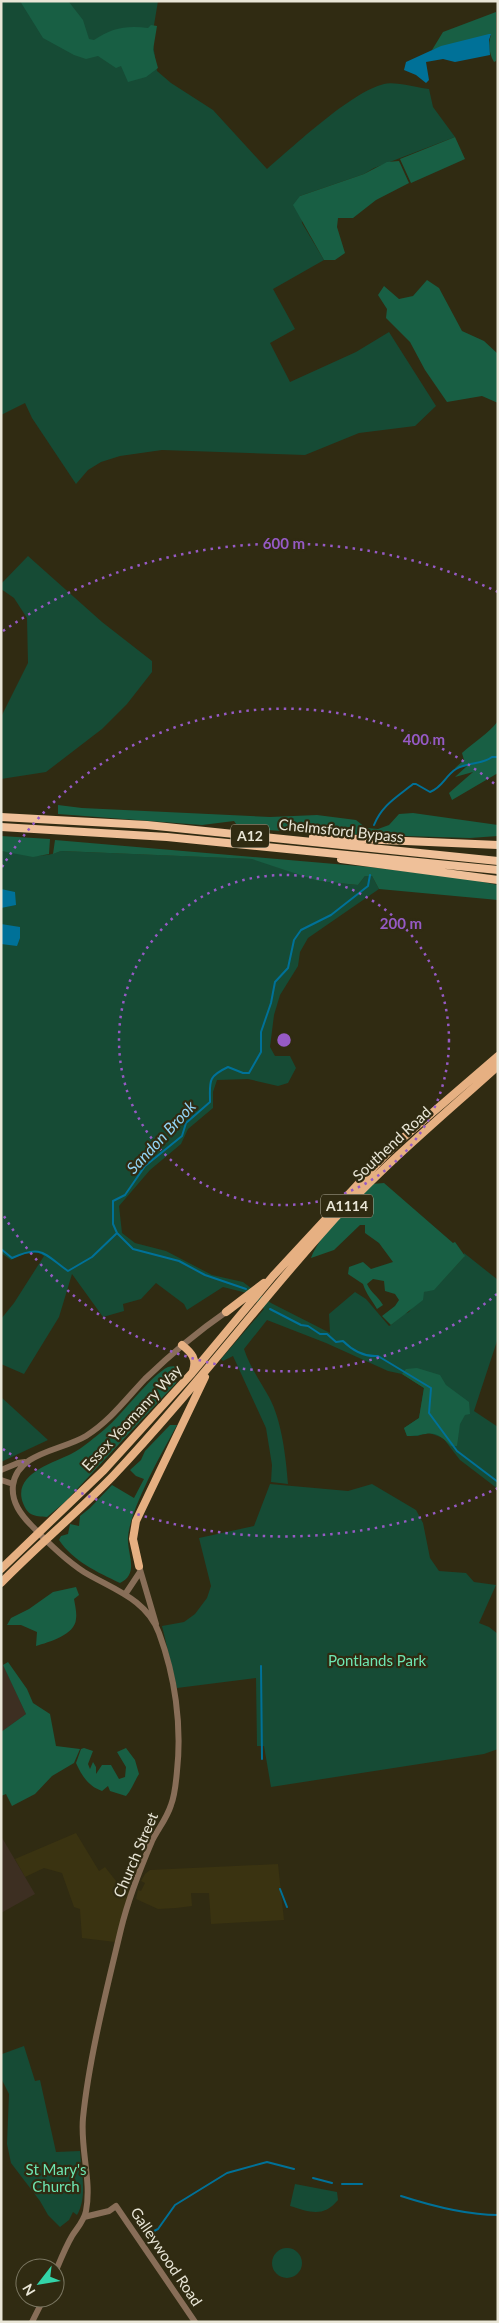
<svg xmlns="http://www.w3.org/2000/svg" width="499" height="2323" font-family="Lato,sans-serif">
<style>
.built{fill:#3a3311}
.education{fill:#3d2f22}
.green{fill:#164b35}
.forest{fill:#185f44}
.water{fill:#007198}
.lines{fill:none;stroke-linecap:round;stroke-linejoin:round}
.stream{stroke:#007198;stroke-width:2}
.tertiary{stroke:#886e58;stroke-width:6}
.primary{stroke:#e6b082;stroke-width:8}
.trunk{stroke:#efc099;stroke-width:8}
.ring{fill:none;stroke:#965ac5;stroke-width:2.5;stroke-dasharray:2.5 5}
.labels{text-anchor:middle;stroke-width:4.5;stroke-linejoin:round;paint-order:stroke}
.shield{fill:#302b12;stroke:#b2ae9c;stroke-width:1}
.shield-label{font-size:14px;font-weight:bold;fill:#e9e6d7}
.street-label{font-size:15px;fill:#e9e6d7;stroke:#302b12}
.park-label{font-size:15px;fill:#6ee7b3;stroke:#302b12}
.water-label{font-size:16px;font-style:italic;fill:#92d3f4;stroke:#302b12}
.centre{fill:#965ac5;stroke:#302b12;stroke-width:2.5}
.ring-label{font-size:15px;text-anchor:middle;font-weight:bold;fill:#965ac5;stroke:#302b12;stroke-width:4.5;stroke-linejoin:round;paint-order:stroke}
</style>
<rect width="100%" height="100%" fill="#302b12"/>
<path class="built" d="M76,1833l23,38 6,-4 11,14 14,8 -15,53 -33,-4 -2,-29 -6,-2 -12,-34 -18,-5 -19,9 -10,-18z
M278,1864l6,56 -73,4 -2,-31h-18l1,13 -16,2 -18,1 -22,-10 2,-9 3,1 4,-8 -4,-2 4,-7 5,-4z"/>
<path class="education" d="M1,1660l25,54 -25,18z
M1,1836l34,58 -34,19z"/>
<path class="green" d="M1,1h157l-6,36 5,34 14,12 42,27 54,59c27,-23 84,-77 117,-85 10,-3 34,4 45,5l4,18 22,30 -81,31 -10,6 -64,22 2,27 22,37 -51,29 22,40 -25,14 20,39 66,-30 33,-20 47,74 -21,20 -56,7 -54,22 -143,-5 -42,6 -19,6 -13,8 -12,14 -44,-66 -7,-15 -24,12z
M28,556l74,66 50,39v11l-25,32 -25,25 -56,43 -45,7v-62l27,-54 -1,-45 -13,-20 -13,-9v-5z
M1,851c21,2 40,9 60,0l195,8 62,22 40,4 7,-9h7l7,13 -71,49 -8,14 -2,14 -18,29 -6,20 -4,32 5,9h15l6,12 -8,15 -10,3 -30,-7 -31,1 -4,12v16l-25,21 -7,15 -31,26 -31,36 3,27 13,10 31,8 46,24 31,7 28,21 59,30 -1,-19 26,-22 11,7 23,27 2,-1 13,-11 5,-2 15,-20 16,-9 24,-26v-4l34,27v58l-24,73 24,16v62l-38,-29 -17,-22 -16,-6 -9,4h-11l-3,-8 15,-10 5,-30 -22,-14 -14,-3 -62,-28 -59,-23 -23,29c6,18 16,32 25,48 13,24 17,61 19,87l-17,-2 1,-17 -6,-37 -33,-72 -10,5 -2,-2 43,-50 -17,-16 -24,-6 -36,23 -3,-6 -28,-21 -15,16 -18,5 1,7 -21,6 -31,-43 -13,43 -35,57 -23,-10v-45l13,-16 30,-47c-11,-8 -22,-1 -33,4l-10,-7z
M1,1397l47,43 -47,22z
M270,1484l78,7 24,-7 44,26 7,13 7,35 9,13 27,2 8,9 22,3 -17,38 10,4 9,7v115l-14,5 -213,33 -7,-41h-7l-1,-68 -79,10 -15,-62 22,-4 11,-8 12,-16 4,-12 -12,-48 55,-12z
M24,2046l11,35 5,-1 16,72 24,-1c1,21 8,45 -3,64l-4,-3 -4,8 -9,7 -12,-12 -8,-14 -29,-38 -4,-19 2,-50 -8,-16v-21l1,-3z
M295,2184l42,8 1,8c-15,18 -28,12 -48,6z
M272 2263a15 15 0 1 1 30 0a15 15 0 1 1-30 0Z"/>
<path class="forest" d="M20,1l49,1 14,18 6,19 5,1c17,-12 33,-15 54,-12l3,-3 6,1 -4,24 5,18 -12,9 -18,5 -7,-16 -5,2 -18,-12 -12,3 -12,-4 -31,-17z
M496,12v49l-2,1c-5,-9 -6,-18 -3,-27l-59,15 11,-18z
M455,137l10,22 -54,24 -11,-24z
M399,161l10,22 -33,17 -23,18h-15l-1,9 8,26 -10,7h-11l-31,-55 7,-9 64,-22 23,-12z
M427,280l12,8 23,43 22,10 14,13v49l-16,-7 -35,6 -22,-32 -15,-28 -24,-24 1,-9 -9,-14 6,-9 15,13 14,-3z
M498,721v52l-46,27 -3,-7 24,-21 -18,5 12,-11 -12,2 9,-8 -2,-7c12,-11 26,-19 36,-32z
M58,805l24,3 188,9 47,-2 39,5 10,8 12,1 11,-4 10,-11 14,-1 85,12v11l-28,2 -161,-5 -70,-5 -5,-7 -32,4 -144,-11z
M1,836l49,3 -1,15 -16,3 -32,-6z
M55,840l315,27 98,12 30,6v15l-119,-11 -7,-13h-7l-7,9 -40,-4 -66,-22 -191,-8 -8,3z
M384,1183l69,60 2,-1 10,14 -31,34 -10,2 -1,8 -32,25 -9,-9 13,-10 4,-6 -4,-6 -10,-3 -1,-10 -11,-2 -6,5c4,9 11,12 16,21l-6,4c-5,-9 -11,-15 -14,-25l-15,-10 1,-7 14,-5 8,7 22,-7 -14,-19 -14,-10v-8h-5l-26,25 -23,8c10,-26 42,-54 61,-74z
M179,1366l-3,17 -111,119 -18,15c-13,-1 -19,-1 -24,-14 -11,-29 30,-40 48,-49 12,-6 24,-17 34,-25 17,-14 46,-54 63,-62 3,-1 8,-1 11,-1z
M417,1368l23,7 6,10 23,17 1,12 -5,1 -5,9 -3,22h-6c-19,-20 -22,-10 -44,-10l-3,-8 15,-10 5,-30 -22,-14 4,-5z
M170,1425h7c-14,26 -51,90 -49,117 1,16 10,32 -8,41 -23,-11 -47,-22 -61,-43l2,-4 7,-2 2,-10 9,2 1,-10 10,-8 22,-23 22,13 10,-19 -8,-3 -6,-6 11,-10 4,-9z
M76,1587l3,8 -5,4c1,6 3,14 2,20 -1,16 -27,23 -40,27l1,-14 -16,-7h-14l4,-7 18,-9 24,-17z
M8,1662l19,27 6,14 17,11 6,32 24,3 -6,14 -22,13 -17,18 -23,12 -6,-12 -5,2v-64l25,-18 -23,-49z
M84,1748l9,3 -5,13 2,5 3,-7 3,5v7l6,-9h9l8,14 6,-2 1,-10 -9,-15 9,-4 9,12 4,14c-5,8 -7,15 -13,22l-16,-5 -2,-5 -6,5c-14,-5 -20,-15 -26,-28l5,-14z"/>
<path class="water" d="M489,34h2l-2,6 1,15 -35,7 -12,-3 -17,3 3,18 -3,3 -10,-8 -12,-5 2,-8 35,-16z
M1,889l14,3 1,13 -15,3z
M1,924l19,3v11l-3,8 -16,-2z"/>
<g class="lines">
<path class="stream" d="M374,825c8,-20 23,-28 39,-41h3l14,8c13,-5 15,-16 26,-23 11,-7 26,-4 36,-12h6
M117,1233l16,16 46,12 26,14 41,14
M1,1249l11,9c30,-14 32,-4 56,13l24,-14 25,-24 -4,-9v-23l12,-6 20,-29 37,-30 4,-13 24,-21c0,-21 -3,-25 18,-35l15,6h6l12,-21v-20l10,-29 4,-21 13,-14 6,-28 7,-10 30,-15 37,-29 2,-11
M270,1309l31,16 7,1 12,8h7l9,8 7,-1c10,10 22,16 35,15l53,32 -2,25 28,38 41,31
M261,1666l1,93
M280,1889l7,18
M313,2178l19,5
M342,2184h20
M401,2196c31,10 64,19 97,19
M146,2235l12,-6 17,-24 52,-32 40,-11 27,7"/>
<path class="tertiary" d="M1,1470l17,-7 7,-1
M1,1480l12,4
M139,1566l17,58
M126,1593l14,-21
M84,2217l25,-6 7,-5 79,116
M55,2273c5,-12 10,-25 17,-37 5,-8 12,-15 14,-25 6,-30 -6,-62 -3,-93 6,-60 24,-130 38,-189 7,-29 19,-60 31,-88 6,-12 15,-23 19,-36 4,-10 5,-23 6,-34 5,-46 -2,-95 -18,-138 -12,-34 -47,-44 -75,-61 -20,-13 -36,-29 -52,-46 -11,-11 -21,-24 -19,-41 5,-33 48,-34 73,-49 24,-15 40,-37 59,-57 25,-24 52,-47 81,-67
M32,2322l12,-24"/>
<path class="primary" d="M226,1312l38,-29
M182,1345c10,8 15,14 11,26
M139,1566l-6,-27 3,-18 69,-144
M1,1569l103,-99 88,-97 81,-97 101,-109 22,-23 102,-88
M1,1583c36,-37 76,-70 112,-107 73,-77 137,-162 207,-241 54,-62 117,-114 178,-169"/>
<path class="trunk" d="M1,817l146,8 351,36
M1,827l166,10 331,33
M313,837l185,8
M341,859l157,21"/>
</g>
<g class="ring">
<circle cx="284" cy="1040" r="165"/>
<path d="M497 1294A331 331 0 0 1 2 1213M2 867A331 331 0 0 1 497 786"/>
<path d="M498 1488A496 496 0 0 1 3 1449M3 631A496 496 0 0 1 498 592"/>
</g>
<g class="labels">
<g class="shield">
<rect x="231" y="824.5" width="38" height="23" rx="4"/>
<rect x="321" y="1194.5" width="52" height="23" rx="4"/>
</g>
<g class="shield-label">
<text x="250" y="841">A12</text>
<text x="347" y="1211">A1114</text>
</g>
<g class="street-label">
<text transform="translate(341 831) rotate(6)" y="5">Chelmsford Bypass</text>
<text transform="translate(392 1144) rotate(-43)" y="5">Southend Road</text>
<text transform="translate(132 1418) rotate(-47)" y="5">Essex Yeomanry Way</text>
<text transform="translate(136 1855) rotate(-67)" y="5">Church Street</text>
<text transform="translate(166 2257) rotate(56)" y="5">Galleywood Road</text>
</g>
<g class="park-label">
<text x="377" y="1666">Pontlands Park</text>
<text x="56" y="2175">St Mary's<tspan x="56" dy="17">Church</tspan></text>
</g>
<g class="water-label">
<text transform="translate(161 1137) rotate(-47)" y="6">Sandon Brook</text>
</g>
</g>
<circle cx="284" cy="1040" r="8" class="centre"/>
<g class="ring-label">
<text x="284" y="549">600 m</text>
<text x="424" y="745">400 m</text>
<text x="401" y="929">200 m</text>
</g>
<rect width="499" height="2323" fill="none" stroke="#e9e6d7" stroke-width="5"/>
<g transform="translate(40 2283) rotate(239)"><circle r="24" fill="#302b12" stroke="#7a7661"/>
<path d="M0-4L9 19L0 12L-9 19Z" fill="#33d4a8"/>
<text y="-8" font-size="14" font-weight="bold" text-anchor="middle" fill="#e9e6d7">N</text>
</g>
</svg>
